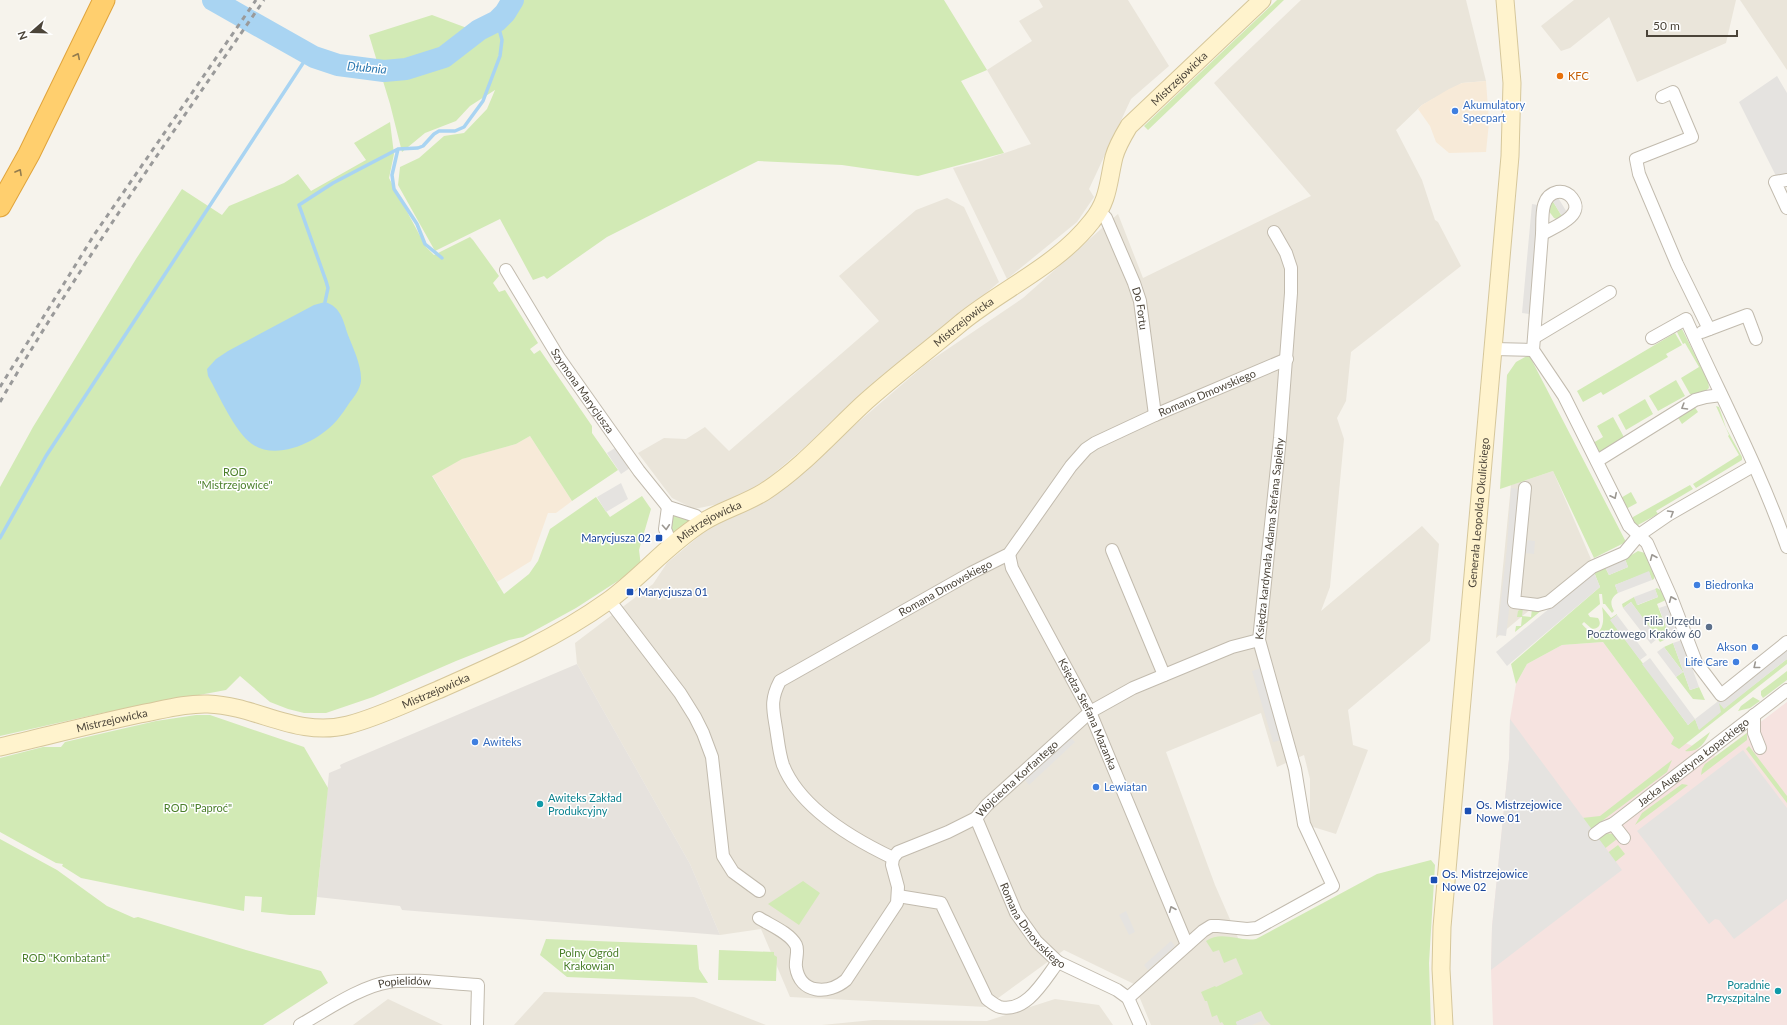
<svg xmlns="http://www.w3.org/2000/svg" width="1787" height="1025" font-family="Lato,sans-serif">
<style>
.residential{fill:#eae5da}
.commercial{fill:#f7ead8}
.industrial{fill:#e6e2dd}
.medical{fill:#f6e3e0}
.green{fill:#d2eab5}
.parking{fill:#e5e3e0}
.water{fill:#a9d4f2}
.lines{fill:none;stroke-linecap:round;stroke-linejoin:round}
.stream{stroke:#a9d4f2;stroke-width:3.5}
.river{stroke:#a9d4f2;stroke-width:22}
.street-casing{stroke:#c2bbae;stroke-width:14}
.secondary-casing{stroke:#d6c79b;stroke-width:19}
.highway-casing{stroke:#e0a43c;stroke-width:23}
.street{stroke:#fff;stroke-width:12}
.secondary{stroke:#fff3cd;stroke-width:17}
.highway{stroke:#ffcf6e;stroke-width:21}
.rail{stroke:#9a9a9a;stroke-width:3;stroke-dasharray:5 5;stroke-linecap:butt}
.oneway{stroke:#937c4e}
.oneway2{stroke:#9c9892}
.food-dot{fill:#e8710a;stroke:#fff;stroke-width:1.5}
.shop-dot{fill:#3f7fe0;stroke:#fff;stroke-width:1.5}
.transit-dot{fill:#1a4fb4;stroke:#fff;stroke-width:1.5}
.service-dot{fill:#5c6f8a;stroke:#fff;stroke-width:1.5}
.culture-dot{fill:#0f9aa8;stroke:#fff;stroke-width:1.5}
.labels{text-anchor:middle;stroke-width:3;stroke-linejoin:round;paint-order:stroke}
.food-label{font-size:11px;fill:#c56008;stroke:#fff;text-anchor:start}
.street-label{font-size:11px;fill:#4b4439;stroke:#fff}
.shop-label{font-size:11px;fill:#366cbe;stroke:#fff;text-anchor:start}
.park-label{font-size:11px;fill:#4a7f2a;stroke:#fff}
.transit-label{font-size:11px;fill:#164399;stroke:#fff;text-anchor:start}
.service-label{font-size:11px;fill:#4e5e75;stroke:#fff;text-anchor:end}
.culture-label{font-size:11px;fill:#0d838f;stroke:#fff;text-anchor:start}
.water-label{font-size:12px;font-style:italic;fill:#2e7ab2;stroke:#fff}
</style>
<rect width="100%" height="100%" fill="#f6f3ec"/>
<path class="residential" d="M1039,0h89l41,66 -38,33 -42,90 5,8 -17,25 -70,57 -54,-111 28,-7 50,-17 -44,-74 45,-29 -13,-20 24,-14z
M1301,0h165l20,81 -24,2 -40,22 -26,25 26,50 13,40 3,2 23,44 -110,86 -5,49 -9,17 7,21 -14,148 -9,24 101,-85 17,18 -9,97 -82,69 5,35 15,5 -32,84 -26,-8v-47l-6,-24 -27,12 -16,-54 -95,39 49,133 61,140h-125l-17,-41 -70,-34 -78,57 -196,-10 -29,-68 -41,6 -30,-71 -113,-200 -2,-21 78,-59 14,-21 37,-31 102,-65 121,-104 96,-65 95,-84 25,64 168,-82 -97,-113z
M1574,0h162l-10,43 -89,39 -28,-65 -39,31 -9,3 -20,-25z
M1740,0h47v70z
M947,198l17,9 35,75 -227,193 -38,26 -40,8 -22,-11 -34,-45 26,-15 22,1 19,-12 24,24 150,-130 -40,-45 77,-66z
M1553,471l38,88 -95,79 15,-153z
M544,992l150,5 72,28h-252z
M388,999l55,26h-90z
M1055,999l44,6 14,20h-291l51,-5 114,1z"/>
<path class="commercial" d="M1486,81l3,41 -3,30 -37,1 -13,-11 -6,-16 -12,-17 4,-4 27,-16 13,-6z
M530,436l42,65 -16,12h-8l-17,48 -34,21 -65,-107 29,-16 55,-15z"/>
<path class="industrial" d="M577,664l113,200 30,71 -318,-25 -2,-4 -83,-9 12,-124 12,-5 -1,-3 4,-2z"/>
<path class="medical" d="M1603,642l71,96 42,18 71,-54v323h-294l-2,-55 1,-43 17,-168 1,-40 6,-35 11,-20 35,-19z"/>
<path class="green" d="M500,0h444l43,70 -26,11 43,72 -86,23 -76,-11 -84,-4 -151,76 -60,42 -3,-3 -11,4 -33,-61 -65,32 -37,-66 2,-18 19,-9 25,-22 20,-3 23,-24 8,-19 -25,16 -14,15 -31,12 -23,19 -12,-48 -21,-69 63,-20 35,13 31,-15z
M1277,0h7l-136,130 -4,-4z
M390,122l4,32 -5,24 37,69 8,8 36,-18 3,3 26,36 -6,7 6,9 6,-2 33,53 -8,6 4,5 6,-4 52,76v7l26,37 -46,31 -42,-65 -14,8 -54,15 -30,17 72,118 25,-20 9,-13 12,-32 46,-32 14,20 32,-21 9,13 -12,41 2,16 -65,42 -53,29 -14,3 -53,21 -83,36 -47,16h-22l-16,-4 -18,-7 -30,-26 -14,14 -124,23 -102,23v-249l33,-60 103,-168 46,-70 40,26 7,-9 55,-23 14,-9 13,17 55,-31 -12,-17z
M1552,200l11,18 -4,2 -5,-2 -6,-8z
M1682,329l26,52 1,7 -7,6h-12l-9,-16 18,-11 -14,-24 -2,1 -6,-12z
M1675,333l7,12 -16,9 2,3 -65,38 -2,-3 -18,10 -6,-11z
M1529,355l97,187 -32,16 -41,-87 -53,18 7,-114 9,-13z
M1676,380l9,16 -27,15 -9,-15z
M1645,399l8,15 -27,16 -8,-15z
M1694,406l4,6 -16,12 -5,-8z
M1716,406l3,1 7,21 16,29v3l-46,28 -3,-4 46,-29 -11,-19 1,-1z
M1613,417l12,22 -23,12h-4l-5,-8 10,-6 -6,-11z
M1690,485l3,4 -37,22 2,3 -20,11 -1,1 -5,-6 1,-3z
M1631,492l6,11 -11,6 -7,-10z
M676,515l13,4 1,4 -16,10 -4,-5 2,-12z
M1638,551l7,2 10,22 -1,4 -2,1 -3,-8 -34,13 3,8c-8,5 -8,11 -4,18l-2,2 -7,-9h-2l-1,-10h-3l1,10 -12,10 2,3 8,1c4,6 1,11 -6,11l-8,-7 -2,2c5,7 16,14 20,2 2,-5 1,-14 0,-19l9,11 6,-4v1l-6,5 77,105 7,-6 4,10 19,-28 6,7 63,-49v5l-108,85 -8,-5 3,-6 -71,-96 -41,3 -35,19 -11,20 -5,-20 89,-77 -6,-15 11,-5 4,8 19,-8 -3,-8z
M1657,588l5,3 4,9 -9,4 13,33 -10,5 -29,-40 -8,6 -1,-4 12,-7 4,8 20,-8 -3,-8z
M1523,608l-1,8 9,1 1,-8 10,1 -27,22 1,-6h5l1,-9h-5l1,-6z
M1673,643l17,47 9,-3 6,13 -12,-1 -17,-22 7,-5 -19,-25z
M1787,671v9l-24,18 -2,-3v-4z
M1753,697l7,4 -10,7 -12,3 3,-5z
M196,715h14l94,32 24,41 -13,127h-25l-29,-3 1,-15 -17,-1 -1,15 -163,-33 -19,-12 1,-2 -7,-1 -56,-31v-74l43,-11h18l4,-5 91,-21z
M1710,732c-5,11 -12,21 -25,19z
M1747,733v7l-46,35 1,-6 3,-5z
M1749,746l38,50v7l-41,-54z
M1672,760l-5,12 -77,58 -8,-12 18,-2z
M1682,784l6,1 -53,40 7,-12z
M1604,833l10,1 3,5 -14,11 -4,-5 -1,-8z
M0,839l57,31 50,36 27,12 4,-1 108,33 75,21 7,12 -65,42h-263z
M1618,845l7,9 -11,9 -8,-9z
M1431,860l4,5 -6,98 2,62h-160l-6,-6 -4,-8 -25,11 1,3h-13l-2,-3 -2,1 -3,-8 -5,2 -5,-16h-2l-4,-9 14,-6 1,1 27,-13 -7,-16 -12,5 -5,-13 -6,2 -7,-11c16,-11 33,1 50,-2l121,-65z
M803,881l17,12 -21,32 -31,-21z
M546,939l151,6 2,24 9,14 -141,-6 -27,-22z
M719,950l55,2v3l3,2 -1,24 -58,-1z"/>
<path class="parking" d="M1777,76l10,17v82l-11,1 -37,-74z
M1557,196l11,18 -5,4 -11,-18z
M1540,203l-9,113 -2,-2 -7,-1 10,-109 6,1z
M615,448l15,20 -9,6 -14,-21z
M621,483l7,16 -22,13 -9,-15z
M1511,488l9,1 -4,59 -10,88 -9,-1 10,-87z
M1525,540l10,1 -1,13 -9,-1z
M1625,559l3,8 -19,8 -4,-8z
M1649,571l3,9 -34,13 -3,-8z
M1594,572l6,15 -93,79 -11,-14z
M1655,589l3,8 -21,8 -3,-8z
M1631,602l27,36 -7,6 -28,-36z
M1668,605l11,29 -9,3 -11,-29z
M1617,615l30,40 -7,5 -30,-40z
M1682,640l17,47 -9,3 -17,-47z
M1664,647l19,25 -7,5 -19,-25z
M1787,648v11l-63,50 -5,-6 2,9 -22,18 -4,-11 -7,6 -46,-61 8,-6 45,61z
M1261,668l21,72 -9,2 -21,-71z
M1510,719l112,151 -131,100 1,-43 17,-168z
M1071,738l4,4 -46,43 -4,-5z
M1743,750l44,58v91l-53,40 -15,-19 -4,-1 -6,5 -72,-93z
M1126,911l9,21 -6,3 -10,-20z
M1171,941l4,5 -27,24 -4,-5z
M1260,1012l4,8 -12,5h-15l-1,-3z"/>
<path class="water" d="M325,302c16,5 18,18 23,33 5,13 14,31 13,46 -1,8 -6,15 -11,21 -4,6 -8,12 -12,17 -18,22 -61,43 -86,25 -18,-13 -33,-49 -44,-68l-1,-7 9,-10 12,-8 86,-46z"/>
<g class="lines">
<path class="stream" d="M398,149l-6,26 2,14 23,35 8,20 17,14
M325,302l3,-14 -2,-7 -27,-76 34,-22 65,-34 20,-1 5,-2 11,-12 5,-3h16l9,-4 19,-26 17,-45 2,-16 -5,-19
M0,538l46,-82 263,-402"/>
<path class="river" d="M213,0l101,57 24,8 46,6 22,-2 38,-12 35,-27 18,-9 8,-8 8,-13"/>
<defs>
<g id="street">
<path d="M1662,97l11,-5 19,45 -56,22 3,15 38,90 32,65"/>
<path d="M1787,180l-12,2 12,26"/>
<path d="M1557,192c6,-1 11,1 15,6 14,18 -18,29 -30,36 1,-14 -3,-38 15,-42z"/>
<path id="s1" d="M1099,211l7,7 28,65 6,18 15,114"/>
<path d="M1542,234l-9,116 31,46 65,130 18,17 24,54 25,65 25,33 66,-53"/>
<path id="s2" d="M506,270l53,88 80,113 29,36 28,9 7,6"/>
<path d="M1702,332l45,-17 9,24"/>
<path d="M1535,337l75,-45"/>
<path d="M1652,338l34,-19c34,76 74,150 101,228"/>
<path d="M1494,349l39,1"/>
<path d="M1597,461l98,-61 11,-3 15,-2"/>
<path d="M1525,488l-11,114 24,3 11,-3 43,-35 32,-14 15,-18 29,-20 85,-49"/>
<path d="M668,507l-3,22 7,17"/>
<path d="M1112,550l52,125"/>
<path id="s3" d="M1009,554l3,14 78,144 97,233"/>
<path d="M609,600l71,93 15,24 8,16 9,24 11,99 10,16 26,19"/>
<path d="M1754,715v18l6,15"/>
<path id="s4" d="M976,818l40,95 20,28 22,21 59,28 11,8 12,27"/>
<path d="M1595,834l8,-6 10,-4"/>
<path id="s5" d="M1624,838l-11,-14 174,-134"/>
<path id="s6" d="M893,858c-40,-19 -93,-50 -110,-93 -4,-12 -5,-25 -7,-37 -3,-19 -6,-28 4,-47l191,-108 38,-19 62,-88 15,-17 9,-6 60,-28 132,-56"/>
<path d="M898,896l43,7 46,96c4,3 9,7 13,8 27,6 44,-27 58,-45"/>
<path id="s7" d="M759,918c11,7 31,15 37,27 3,6 -1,15 0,22 4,27 32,28 50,13l51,-77 1,-16 -6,-22 1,-7 5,-6 50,-20 28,-14 11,-13 103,-93 43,-24 99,-41 27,-7"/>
<path id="s8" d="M1128,998l75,-67 8,-5h7l29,3 10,-1 76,-42 -29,-62 -9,-55 -36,-129 21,-202 11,-145v-25l-5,-15 -12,-21"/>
<path id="s9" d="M300,1025c25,-14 61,-39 89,-43 25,-4 63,2 89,3l-1,40"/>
</g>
<g id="secondary">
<path id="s10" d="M0,747c47,-11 93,-23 140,-33 22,-4 45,-11 68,-10 50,2 89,34 140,21 31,-8 61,-23 90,-35 59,-26 117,-51 170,-89 33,-24 60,-57 95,-79 19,-12 42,-18 61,-30 36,-23 67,-58 98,-87 32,-29 67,-55 100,-83 42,-34 96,-57 130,-101 17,-21 16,-39 22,-64 3,-11 9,-21 15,-31l133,-126"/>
<path id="s11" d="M1444,1025l-3,-56 1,-42 68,-771 2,-73 -7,-83"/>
</g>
<path id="highway" d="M0,206l29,-52 75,-154"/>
</defs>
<use href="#street" class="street-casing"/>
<use href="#secondary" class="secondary-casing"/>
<use href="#highway" class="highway-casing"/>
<use href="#street" class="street"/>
<use href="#secondary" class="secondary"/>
<use href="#highway" class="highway"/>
<path class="rail" d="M0,387l94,-152 162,-235
M0,402c81,-139 173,-270 264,-402"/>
</g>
<defs><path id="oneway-chevron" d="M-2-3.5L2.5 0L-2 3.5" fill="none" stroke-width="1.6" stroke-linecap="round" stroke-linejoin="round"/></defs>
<g class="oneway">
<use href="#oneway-chevron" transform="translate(77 56) rotate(-64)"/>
<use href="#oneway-chevron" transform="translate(19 172) rotate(-61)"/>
</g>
<g class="oneway2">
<use href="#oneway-chevron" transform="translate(1684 407) rotate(149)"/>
<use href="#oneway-chevron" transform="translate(1614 496) rotate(64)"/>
<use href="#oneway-chevron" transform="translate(1671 513) rotate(-31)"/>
<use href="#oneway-chevron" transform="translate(666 527) rotate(86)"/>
<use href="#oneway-chevron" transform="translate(1653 557) rotate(-113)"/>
<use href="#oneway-chevron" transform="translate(1672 599) rotate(-113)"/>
<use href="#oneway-chevron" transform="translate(1756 666) rotate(141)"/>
<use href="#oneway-chevron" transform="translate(1172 909) rotate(-113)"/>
</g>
<circle class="food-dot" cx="1560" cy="76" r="4"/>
<g class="shop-dot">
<circle cx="1455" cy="111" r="4"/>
<circle cx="1697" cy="585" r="4"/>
<circle cx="1755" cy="647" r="4"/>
<circle cx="1736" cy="662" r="4"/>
<circle cx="475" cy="742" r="4"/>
<circle cx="1096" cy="787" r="4"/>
</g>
<g class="transit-dot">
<rect x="655" y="534" width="8" height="8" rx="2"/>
<rect x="626" y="588" width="8" height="8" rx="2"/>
<rect x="1464" y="807" width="8" height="8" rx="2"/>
<rect x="1430" y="876" width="8" height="8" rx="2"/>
</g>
<circle class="service-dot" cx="1709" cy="627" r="4"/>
<g class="culture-dot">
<circle cx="540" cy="804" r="4"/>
<circle cx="1778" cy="991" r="4"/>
</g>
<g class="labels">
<g class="food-label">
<text x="1568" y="80">KFC</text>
</g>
<g class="street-label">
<text dy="4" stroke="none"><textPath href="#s10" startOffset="1435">Mistrzejowicka</textPath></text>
<text dy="4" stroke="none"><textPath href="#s1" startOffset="107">Do Fortu</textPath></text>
<text dy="4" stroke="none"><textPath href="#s10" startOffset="1099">Mistrzejowicka</textPath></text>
<text dy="4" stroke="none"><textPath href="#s2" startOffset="143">Szymona Marycjusza</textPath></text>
<text dy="4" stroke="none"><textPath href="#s6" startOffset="759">Romana Dmowskiego</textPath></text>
<text dy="4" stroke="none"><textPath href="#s11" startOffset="514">Generała Leopolda Okulickiego</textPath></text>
<text dy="4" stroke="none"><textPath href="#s10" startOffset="774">Mistrzejowicka</textPath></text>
<text dy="4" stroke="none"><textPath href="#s8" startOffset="603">Księdza kardynała Adama Stefana Sapiehy</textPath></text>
<text dy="4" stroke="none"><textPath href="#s6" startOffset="423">Romana Dmowskiego</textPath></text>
<text dy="4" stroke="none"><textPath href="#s10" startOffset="450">Mistrzejowicka</textPath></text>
<text dy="4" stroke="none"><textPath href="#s3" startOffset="179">Księdza Stefana Mazanka</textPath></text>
<text dy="4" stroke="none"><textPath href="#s10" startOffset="115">Mistrzejowicka</textPath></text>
<text dy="4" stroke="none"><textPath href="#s5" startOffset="119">Jacka Augustyna Łopackiego</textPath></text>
<text dy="4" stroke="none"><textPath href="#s7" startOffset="421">Wojciecha Korfantego</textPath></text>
<text dy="4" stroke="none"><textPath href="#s4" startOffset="123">Romana Dmowskiego</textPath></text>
<text dy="4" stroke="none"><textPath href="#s9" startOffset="115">Popielidów</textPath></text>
</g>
<g class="shop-label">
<text x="1463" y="109">Akumulatory<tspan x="1463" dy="13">Specpart</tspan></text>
<text x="1705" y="589">Biedronka</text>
<text x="1747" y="651" text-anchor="end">Akson</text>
<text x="1728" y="666" text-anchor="end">Life Care</text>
<text x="483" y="746">Awiteks</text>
<text x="1104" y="791">Lewiatan</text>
</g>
<g class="park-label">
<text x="235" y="476">ROD<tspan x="235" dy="13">"Mistrzejowice"</tspan></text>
<text x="198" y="812">ROD "Paproć"</text>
<text x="589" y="957">Polny Ogród<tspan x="589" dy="13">Krakowian</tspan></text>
<text x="66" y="962">ROD "Kombatant"</text>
</g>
<g class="transit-label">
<text x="651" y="542" text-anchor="end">Marycjusza 02</text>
<text x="638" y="596">Marycjusza 01</text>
<text x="1476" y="809">Os. Mistrzejowice<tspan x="1476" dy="13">Nowe 01</tspan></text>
<text x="1442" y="878">Os. Mistrzejowice<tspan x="1442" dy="13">Nowe 02</tspan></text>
</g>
<g class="service-label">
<text x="1701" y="625">Filia Urzędu<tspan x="1701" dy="13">Pocztowego Kraków 60</tspan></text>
</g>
<g class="culture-label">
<text x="548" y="802">Awiteks Zakład<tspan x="548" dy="13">Produkcyjny</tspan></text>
<text x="1770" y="989" text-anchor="end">Poradnie<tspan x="1770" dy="13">Przyszpitalne</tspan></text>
</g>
<g class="water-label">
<text transform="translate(367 68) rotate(5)" y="4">Dłubnia</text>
</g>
</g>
<g transform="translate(32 32) rotate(250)" stroke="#ffffff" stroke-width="3" paint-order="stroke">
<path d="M0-3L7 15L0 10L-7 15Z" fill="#4b4439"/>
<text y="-6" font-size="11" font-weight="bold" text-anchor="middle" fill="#4b4439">N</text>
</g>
<path d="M1647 30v6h90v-6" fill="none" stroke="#4b4439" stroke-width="2"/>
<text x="1653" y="30" font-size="12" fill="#4b4439" stroke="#ffffff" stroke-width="3" paint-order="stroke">50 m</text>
</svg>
